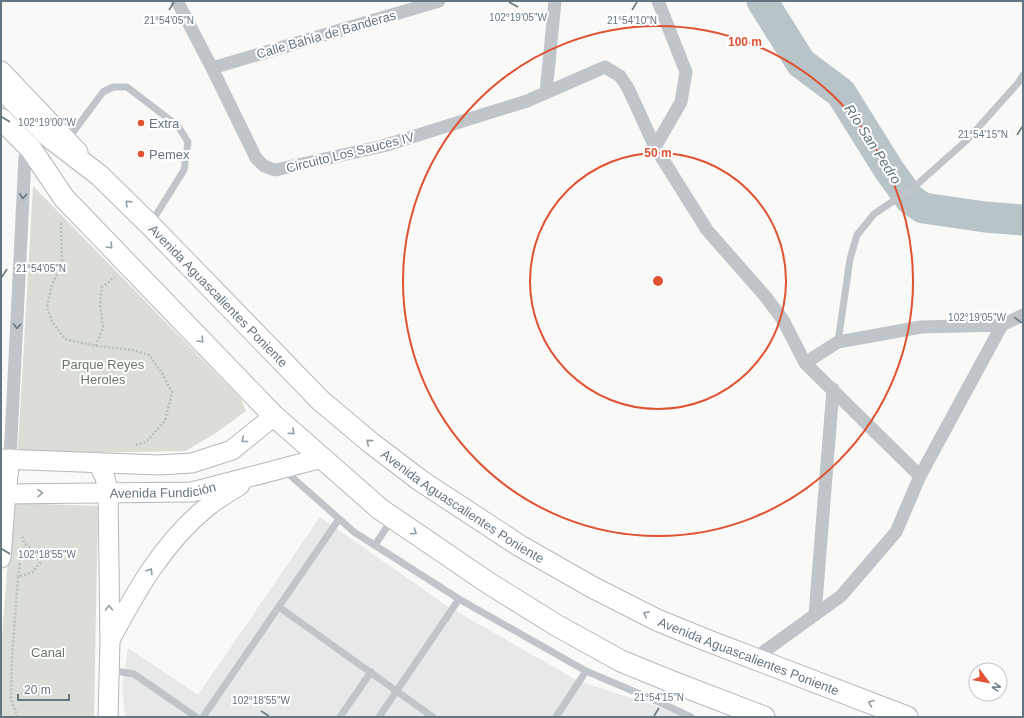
<svg xmlns="http://www.w3.org/2000/svg" width="1024" height="718" font-family="Helvetica,sans-serif">
<style>
.built{fill:#e7e8e8}
.green{fill:#daded7}
.lines{fill:none;stroke-linecap:round;stroke-linejoin:round}
.river{stroke:#b8c4c8;stroke-width:31}
.secondary-casing{stroke:#b3b9bd;stroke-width:21}
.primary-casing{stroke:#b4b9bd;stroke-width:23}
.path{stroke:#bbbec1;stroke-width:2.5;stroke-dasharray:2 2;stroke-linecap:butt}
.lane{stroke:#c0c5c9;stroke-width:7}
.street{stroke:#c0c5c9;stroke-width:13}
.secondary{stroke:#fff;stroke-width:19}
.primary{stroke:#fff;stroke-width:21}
.oneway{stroke:#657681}
.oneway2{stroke:#939fa7}
.ticks{fill:none;stroke:#657681;stroke-width:1.5}
.ring{fill:none;stroke:#df5232;stroke-width:2}
.poi-dot{fill:#df5232;stroke:#fff;stroke-width:1.5}
.labels{text-anchor:middle;stroke-width:4;stroke-linejoin:round;paint-order:stroke}
.street-label{font-size:13px;fill:#657681;stroke:#fff}
.poi-label{font-size:13px;fill:#657681;stroke:#fff;text-anchor:start}
.park-label{font-size:13px;fill:#697a64;stroke:#fff}
.water-label{font-size:14px;font-style:italic;fill:#60757b;stroke:#fff}
.ticks-label{font-size:10px;text-anchor:middle;fill:#657681;stroke:#fff;stroke-width:4;stroke-linejoin:round;paint-order:stroke}
.centre{fill:#df5232;stroke:#fff;stroke-width:2}
.ring-label{font-size:12px;text-anchor:middle;font-weight:bold;fill:#df5232;stroke:#fff;stroke-width:4;stroke-linejoin:round;paint-order:stroke}
</style>
<rect width="100%" height="100%" fill="#f9f9f7"/>
<path class="built" d="M320,517l127,89 131,75 112,36h-565l-3,-30 6,-39 70,47z"/>
<path class="green" d="M33,186l208,213 5,12 -30,22 -31,18 -157,3 -10,-6z
M12,503l86,3 -4,211h-93v-65z"/>
<g class="lines">
<path class="river" d="M762,1l39,62 40,30 48,77 21,29 13,9 62,9 38,3"/>
<defs>
<g id="secondary">
<path d="M1,71l77,81"/>
<path d="M1,459l158,6 33,-2 40,-13 42,-34"/>
<path d="M96,462c8,9 10,18 12,29l2,150 -2,76"/>
<path id="s1" d="M1,494l191,-2 130,-34"/>
<path d="M1,558l5,-65 4,-34"/>
<path d="M110,640c26,-49 53,-97 97,-133 10,-8 22,-15 33,-22"/>
</g>
<g id="primary">
<path id="s2" d="M1,88l47,48 51,39 51,50 170,175 51,43 50,38 99,65 72,41 65,33 49,20 201,77"/>
<path d="M1,119l30,30 33,49 210,218 106,93 110,75 66,41 65,36 49,20 94,36"/>
</g>
</defs>
<use href="#secondary" class="secondary-casing"/>
<use href="#primary" class="primary-casing"/>
<path class="path" d="M61,223l1,39 -10,23 -5,22 5,15 13,17 31,7 37,4 16,5 13,18 10,19 -7,29 -19,21 -11,3
M96,346l7,-19 -3,-23 2,-17 13,-10
M18,577l2,-15
M18,717l-7,-17 1,-41 6,-82 15,-5 7,-9 -5,-12 -10,-7 -3,-8"/>
<path class="lane" d="M68,139l35,-47 10,-5h14l51,39 10,16 -4,28 -33,53
M838,342l12,-83 7,-24 17,-21 39,-26 54,-48 51,-57 5,-8
M284,470l70,62 105,67 127,72 75,32 30,14
M375,545l17,-26
M279,607l154,110
M109,670l25,4 62,43
M661,703l8,-20
M203,717l136,-198
M340,717l31,-45
M379,717l80,-118
M556,717l30,-46"/>
<path class="street" d="M177,1l35,67 44,90 8,8 11,4 108,-24 144,-45 78,-34 15,9 8,12 27,59
M658,1l28,71 -5,30 -26,45 52,83 58,66 18,24 22,43 115,113 -24,56 -55,64 -86,62
M212,68l227,-67
M546,93l9,-92
M805,363l33,-21 83,-15 81,-2 21,-10
M10,459l15,-302
M920,476l82,-151
M815,615l18,-226"/>
<use href="#secondary" class="secondary"/>
<use href="#primary" class="primary"/>
</g>
<defs><path id="oneway-chevron" d="M-2-3.5L2.5 0L-2 3.5" fill="none" stroke-width="1.6" stroke-linecap="round" stroke-linejoin="round"/></defs>
<g class="oneway">
<use href="#oneway-chevron" transform="translate(23 196) rotate(93)"/>
<use href="#oneway-chevron" transform="translate(17 326) rotate(93)"/>
</g>
<g class="oneway2">
<use href="#oneway-chevron" transform="translate(128 203) rotate(-136)"/>
<use href="#oneway-chevron" transform="translate(110 246) rotate(46)"/>
<use href="#oneway-chevron" transform="translate(201 340) rotate(46)"/>
<use href="#oneway-chevron" transform="translate(292 432) rotate(42)"/>
<use href="#oneway-chevron" transform="translate(244 440) rotate(142)"/>
<use href="#oneway-chevron" transform="translate(369 442) rotate(-140)"/>
<use href="#oneway-chevron" transform="translate(40 493) rotate(-1)"/>
<use href="#oneway-chevron" transform="translate(414 532) rotate(34)"/>
<use href="#oneway-chevron" transform="translate(150 571) rotate(-58)"/>
<use href="#oneway-chevron" transform="translate(109 608) rotate(-91)"/>
<use href="#oneway-chevron" transform="translate(646 614) rotate(-154)"/>
<use href="#oneway-chevron" transform="translate(871 703) rotate(-159)"/>
</g>
<path class="ticks" d="M509,2l9,5M169,10l5,-8M632,10l5,-8M2,117l8,5M1017,135l5,-8M2,277l5,-8M1014,317l8,6M2,549l8,5M261,711l8,5M654,716l5,-8"/>
<g class="ring">
<circle cx="658" cy="281" r="128"/>
<circle cx="658" cy="281" r="255"/>
</g>
<g class="poi-dot">
<circle cx="141" cy="123" r="4"/>
<circle cx="141" cy="154" r="4"/>
</g>
<g class="labels">
<g class="street-label">
<text transform="translate(326 34) rotate(-16)" y="5">Calle Bahía de Banderas</text>
<text transform="translate(350 152) rotate(-14)" y="5">Circuito Los Sauces IV</text>
<text dy="5" stroke="none"><textPath href="#s2" startOffset="301">Avenida Aguascalientes Poniente</textPath></text>
<text dy="5" stroke="none"><textPath href="#s1" startOffset="162">Avenida Fundición</textPath></text>
<text dy="5" stroke="none"><textPath href="#s2" startOffset="625">Avenida Aguascalientes Poniente</textPath></text>
<text dy="5" stroke="none"><textPath href="#s2" startOffset="949">Avenida Aguascalientes Poniente</textPath></text>
</g>
<g class="poi-label">
<text x="149" y="128">Extra</text>
<text x="149" y="159">Pemex</text>
</g>
<g class="park-label">
<text x="103" y="369">Parque Reyes<tspan x="103" dy="15">Heroles</tspan></text>
<text x="48" y="657">Canal</text>
</g>
<g class="water-label">
<text transform="translate(873 144) rotate(57)" y="5">Río San Pedro</text>
</g>
</g>
<g class="ticks-label">
<text x="518" y="21">102°19'05"W</text>
<text x="169" y="24">21°54'05"N</text>
<text x="632" y="24">21°54'10"N</text>
<text x="47" y="126">102°19'00"W</text>
<text x="983" y="138">21°54'15"N</text>
<text x="41" y="272">21°54'05"N</text>
<text x="977" y="321">102°19'05"W</text>
<text x="47" y="558">102°18'55"W</text>
<text x="659" y="701">21°54'15"N</text>
<text x="261" y="704">102°18'55"W</text>
</g>
<circle cx="658" cy="281" r="6" class="centre"/>
<g class="ring-label">
<text x="745" y="46">100 m</text>
<text x="658" y="157">50 m</text>
</g>
<rect width="1024" height="718" fill="none" stroke="#657681" stroke-width="4"/>
<g transform="translate(988 682) rotate(122)"><circle r="19" fill="#ffffff" stroke="#c1c8cd"/>
<path d="M0-3L7 15L0 10L-7 15Z" fill="#df5232"/>
<text y="-6" font-size="11" font-weight="bold" text-anchor="middle" fill="#657681">N</text>
</g>
<path d="M18 694v6h51v-6" fill="none" stroke="#657681" stroke-width="2"/>
<text x="24" y="694" font-size="12" fill="#657681" stroke="#ffffff" stroke-width="3" paint-order="stroke">20 m</text>
</svg>
